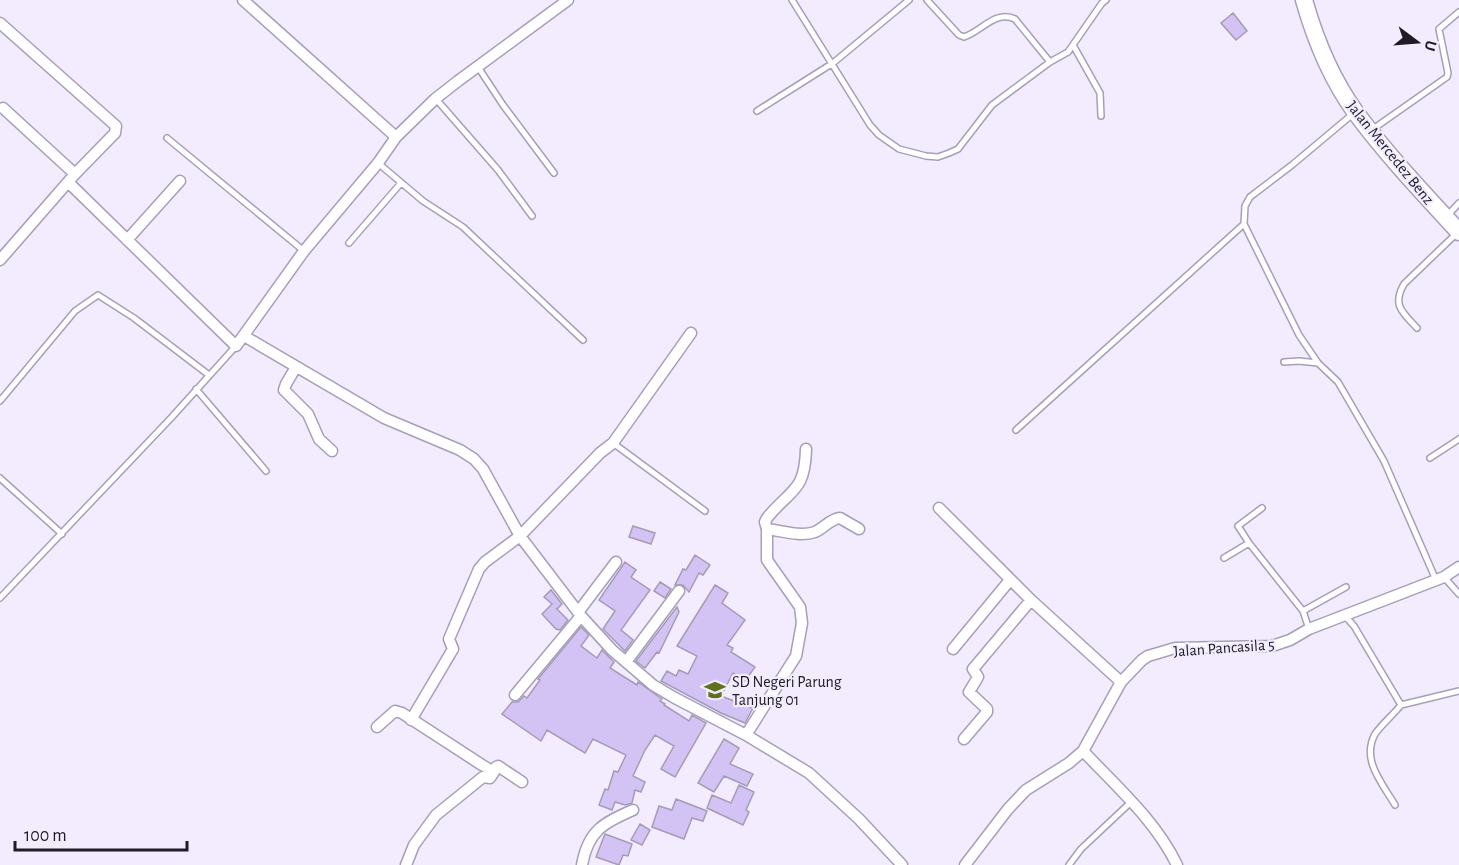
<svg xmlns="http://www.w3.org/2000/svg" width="1459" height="865" font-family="'Alegreya Sans',sans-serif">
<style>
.building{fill:#d3c3f5;stroke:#a49bb7;stroke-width:1.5}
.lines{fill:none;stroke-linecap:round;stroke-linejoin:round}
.lane-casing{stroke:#a79eba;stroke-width:8}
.street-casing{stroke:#a79eba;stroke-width:13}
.primary-casing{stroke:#a79eba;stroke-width:19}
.lane{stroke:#fff;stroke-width:5}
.street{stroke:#fff;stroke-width:10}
.primary{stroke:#fff;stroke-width:16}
.labels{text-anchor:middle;stroke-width:4.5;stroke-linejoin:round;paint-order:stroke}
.street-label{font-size:16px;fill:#1e1b26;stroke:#f2ecfe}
.poi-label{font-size:16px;fill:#1e1b26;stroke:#f2ecfe;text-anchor:start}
</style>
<rect width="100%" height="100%" fill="#f2ecfe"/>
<path class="building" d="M1233,13l14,18 -11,9 -15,-17z
M633,526l22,7 -4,11 -22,-7z
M695,555l15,10 -7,10 -4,-2 -10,19 -6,-7h-8l8,-16 3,1z
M625,562l11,8 -5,7 19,13 -29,40 12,10 -8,11 -22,-22 12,-18 -16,-11z
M660,582l11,7 -6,9 -11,-7z
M715,585l13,8 -6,10 23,17 -18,25 6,3 -2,4 24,15 -10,14 -12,-8 -12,23 32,12 -8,15 -24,-10 -60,-32 6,-10 9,5 3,-6 9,4 9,-18 -20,-10z
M551,590l11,14 -5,5 -1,-1 12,12 -8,10 -4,-1 -14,-15 10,-10 -8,-7z
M677,607l2,5 -20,41 -2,-1 -12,16 -9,-7z
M581,627l8,8 -8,11 16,12 5,-8 12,12 -4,6 27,17 1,-3 24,17 -2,2 5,3 -1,1 25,16 3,-6 14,8 -31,54 -14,-8 13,-23 -19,-11 -10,15 -12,26 12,6 -4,10 -6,-2 -3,13 -7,2 -10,-3 -3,8 -13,-5 6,-16 3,1 6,-19 4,1 8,-17 -33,-16 -8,14 -38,-23 -6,11 -39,-27 10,-12h6l6,-6 3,2 13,-18 -2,-1z
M724,739l15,9 -9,16 23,10 -6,12 -23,-10 -10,16 -16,-9z
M739,785l15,7 -8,18 3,2 -6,13 -36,-17 5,-13 19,8z
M676,799l31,12 -4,10 -11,-3 -8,21 -32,-12 7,-21 13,4z
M640,824l10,6 -8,15 -11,-5z
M605,834l27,10 -4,12 -5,-1 -4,10 -23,-8z"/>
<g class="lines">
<defs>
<path id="lane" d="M792,0l78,125 9,10 20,14 27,7 12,1 11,-4 9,-4 34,-44 58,-43 18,-10 34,-49 4,-3
M927,0l32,35 5,2c18,-6 31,-27 51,-18l35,43
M1073,45l27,48 1,23
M478,67l25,38 51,68
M436,99l62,71 34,46
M757,111l76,-48 76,-63
M1354,113l-62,52 -42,32 -5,9 -1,18 55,111 19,28 20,19 46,79 52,119
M1373,129l74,-52 1,-4 -9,-44 20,-17
M167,138l137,113
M378,163l45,38 40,26 120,113
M1447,216l12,-13
M349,243l52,-60
M1417,328c-15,-16 -25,-23 -13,-44l52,-50
M1284,362l15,-1 19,2
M196,389l70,82
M0,401l75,-90 23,-16 36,23 75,57
M1016,430l228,-206
M613,443l92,68
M1430,458l29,-19
M0,478l62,56
M1249,543l-11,-17 24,-18
M1224,558l25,-15 54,68 6,18
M1444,577l15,17
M0,598l171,-180 65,-72
M1303,611l43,-24
M1345,616l9,10 47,79 58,-14
M1395,805c-13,-22 -34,-45 -20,-71 7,-10 18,-19 26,-29
M1069,865l12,-16 50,-47"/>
<path id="street" d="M243,0l153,137 39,-38 23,-18 110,-81
M0,23l116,103 -1,7 -40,41 -75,86
M3,108l72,66
M69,183l167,163 68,-95 74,-88 18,-26
M127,240l53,-59
M244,336l140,82 76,32 14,9 9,10 37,67 61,80 31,34 41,35 22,13 71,37 63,38 50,46 43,46
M296,367l-10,17 -2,6 24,24 11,25 13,12
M806,449c-1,44 -16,40 -39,69l-2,4 2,7c15,2 34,8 48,3 9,-4 15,-13 25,-14l19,11
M939,508l92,92 90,82
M579,611l37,-49
M953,649l57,-69
M626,662l53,-71
M515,695l66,-79
M411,720l42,-71 -4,-10 30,-70 6,-7 35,-26 80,-83 13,-10 78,-110
M377,727l18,-16 7,2 80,52 12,7 2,-5 2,-1 24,16
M746,735l50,-79 6,-33 -2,-16 -33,-47v-31
M964,739l23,-27v-3l-18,-17 9,-15 -5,-8 58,-69
M1083,751c34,36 73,70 94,114
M406,865l8,-20 22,-30 47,-38 7,1 4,-6
M582,865c6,-34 21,-42 51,-55
M965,865l43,-56 18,-19 43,-27 14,-12 38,-69 21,-22 6,-4 27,-8 97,-2 18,-6 19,-11 135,-52 15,-10"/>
<path id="primary" d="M1304,0c11,39 28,80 52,113 31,42 68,81 103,119"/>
</defs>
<use href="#lane" class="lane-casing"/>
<use href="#street" class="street-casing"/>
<use href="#primary" class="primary-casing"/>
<use href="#lane" class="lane"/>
<use href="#street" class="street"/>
<use href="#primary" class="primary"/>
</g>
<defs>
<symbol id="school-bare" viewBox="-9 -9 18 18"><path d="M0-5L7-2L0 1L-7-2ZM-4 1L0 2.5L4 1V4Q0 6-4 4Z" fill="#61721f" stroke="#f2ecfe" stroke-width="2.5" paint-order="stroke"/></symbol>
</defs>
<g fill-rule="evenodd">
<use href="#school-bare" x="700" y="675" width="30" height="30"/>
</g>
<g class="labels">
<g class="street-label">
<text transform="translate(1391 152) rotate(51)" y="6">Jalan Mercedez Benz</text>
<text transform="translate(1224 647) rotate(-4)" y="6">Jalan Pancasila 5</text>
</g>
<g class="poi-label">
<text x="732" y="687">SD Negeri Parung<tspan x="732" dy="18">Tanjung 01</tspan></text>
</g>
</g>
<g transform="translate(1417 42) rotate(106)" stroke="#f2ecfe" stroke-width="4.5" paint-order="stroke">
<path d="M0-4.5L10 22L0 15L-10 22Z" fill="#1e1b26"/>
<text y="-9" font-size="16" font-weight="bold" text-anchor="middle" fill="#1e1b26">U</text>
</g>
<path d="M15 841v9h172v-9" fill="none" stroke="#1e1b26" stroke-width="3"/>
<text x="24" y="841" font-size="18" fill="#1e1b26" stroke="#f2ecfe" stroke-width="4.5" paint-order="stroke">100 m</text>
</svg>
